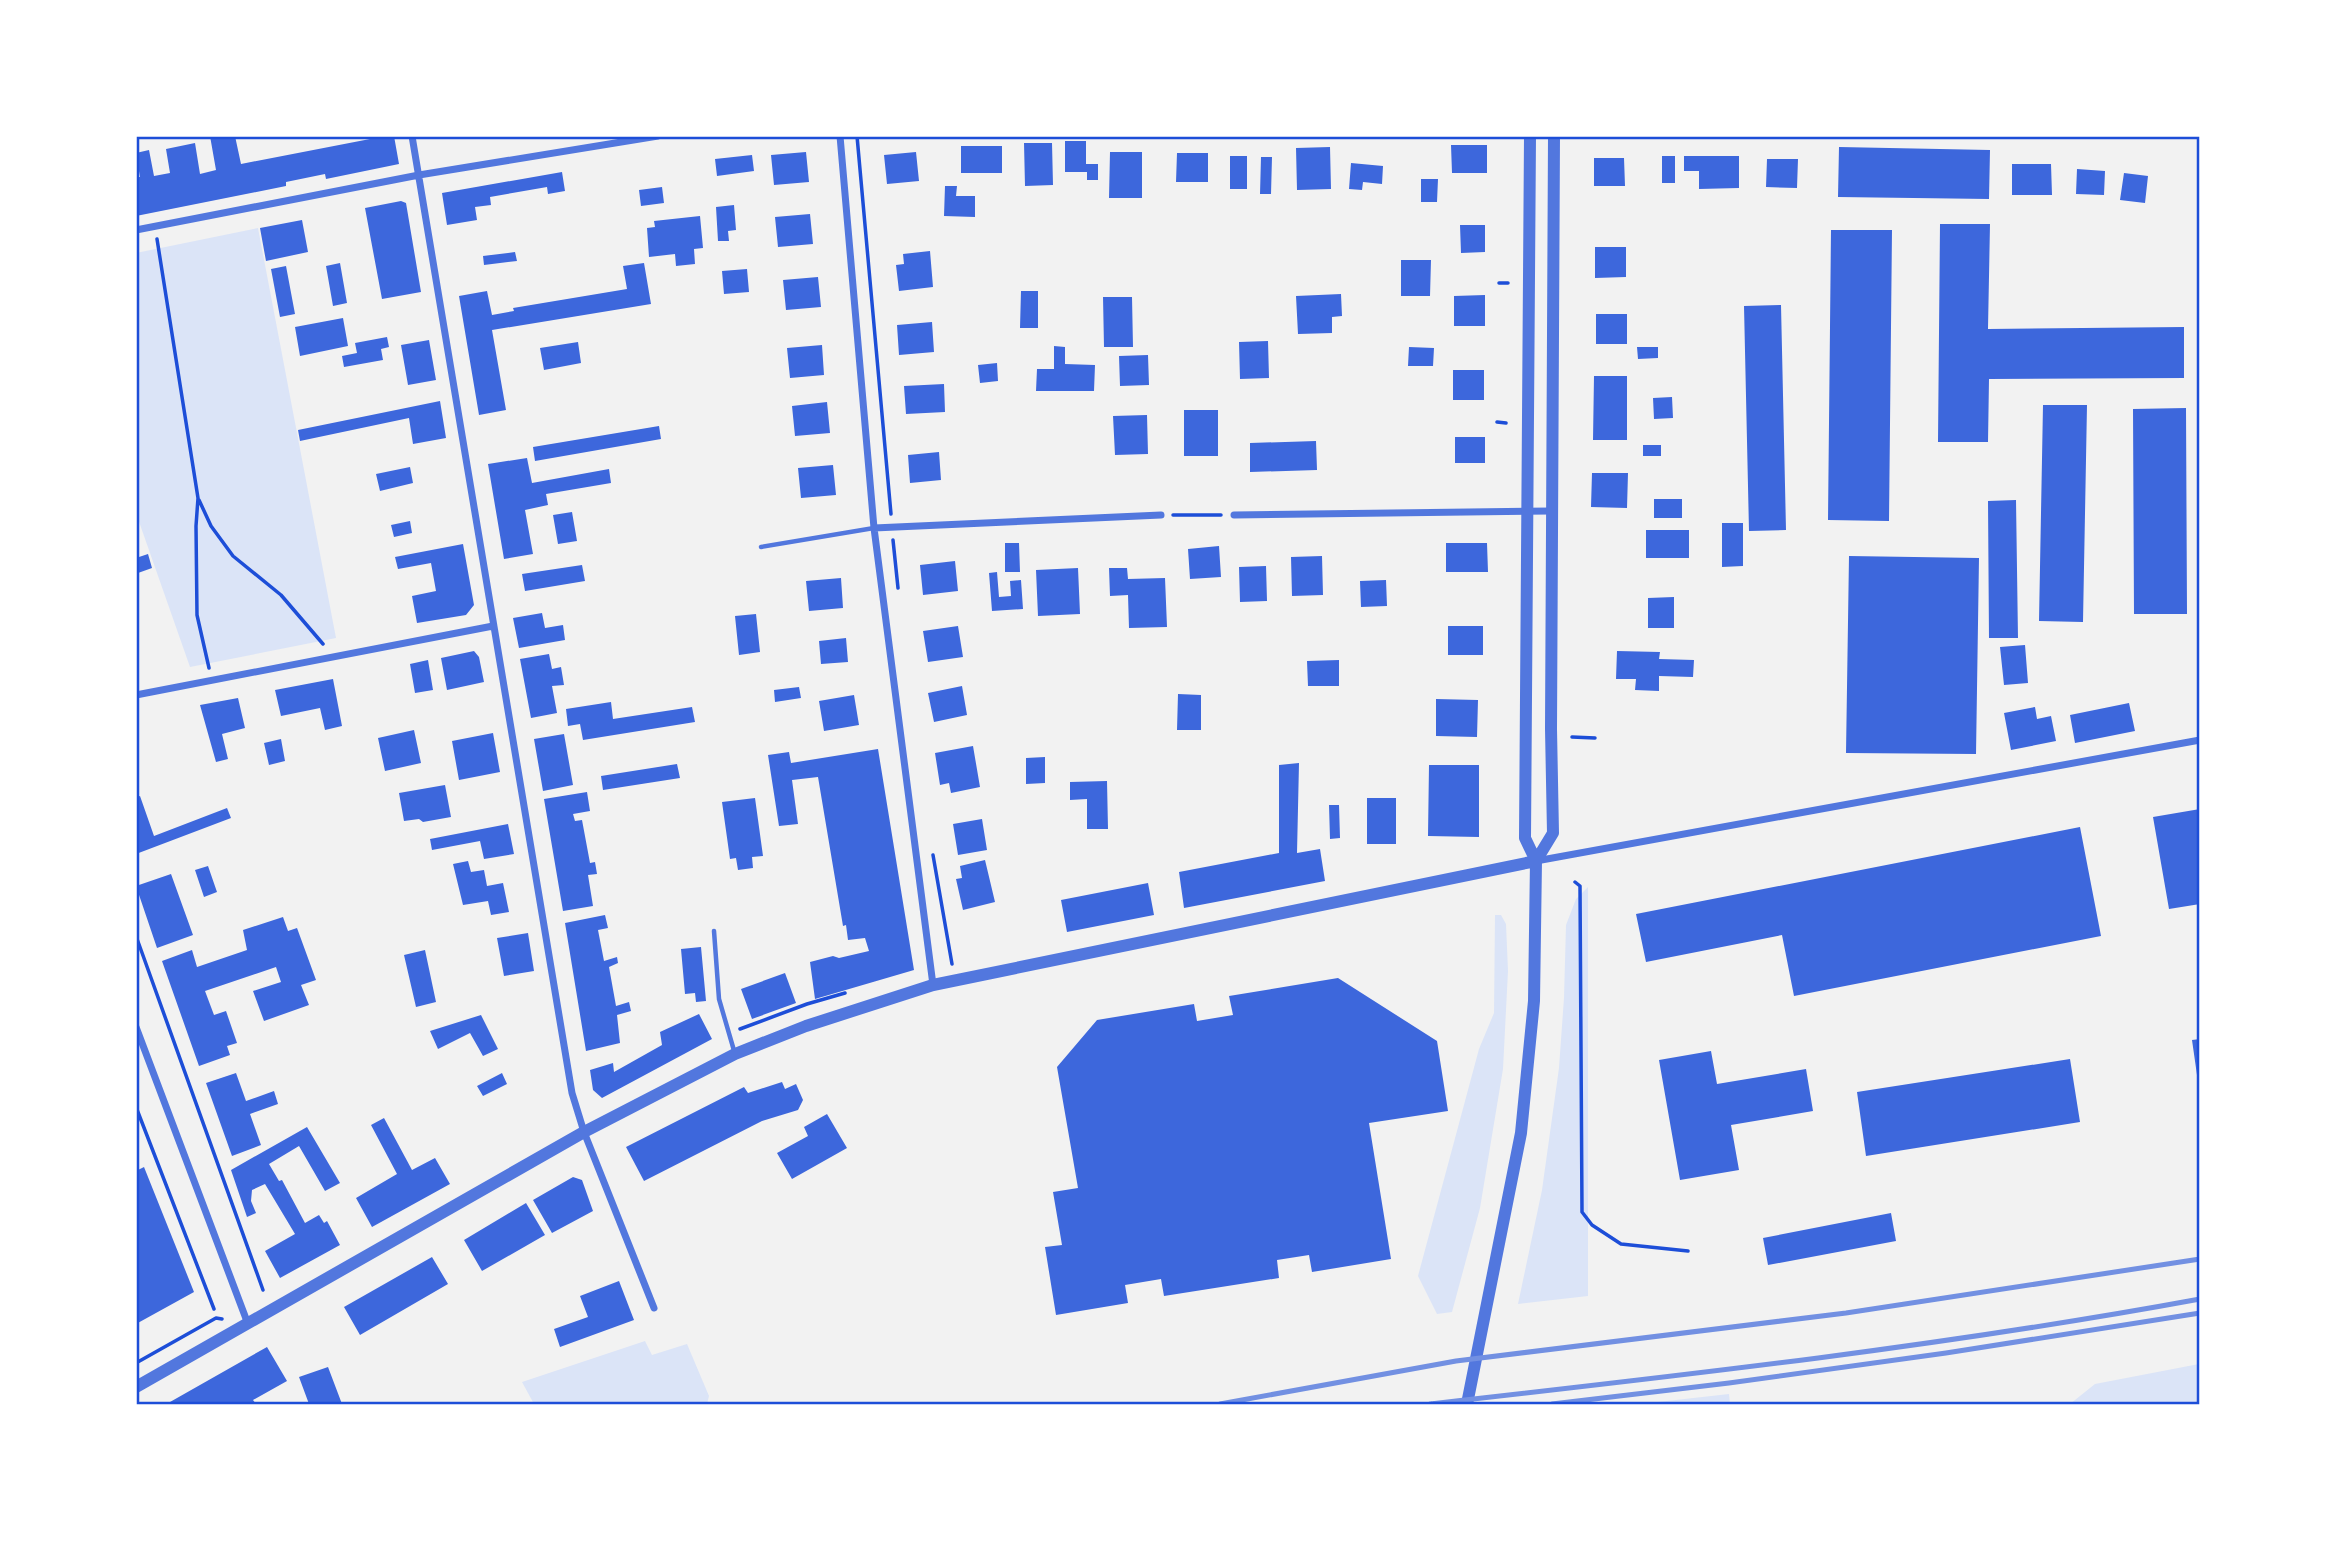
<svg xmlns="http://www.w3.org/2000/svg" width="2336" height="1541" font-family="Manrope,sans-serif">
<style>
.green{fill:#dbe4f7}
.building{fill:#3d67dc}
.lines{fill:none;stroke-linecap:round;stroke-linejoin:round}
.path{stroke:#1d4ed8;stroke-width:3.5}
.service{stroke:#5277de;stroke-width:4.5}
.minor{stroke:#5277de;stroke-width:7}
.tertiary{stroke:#5277de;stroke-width:12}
.rail{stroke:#7290e2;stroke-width:5}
.neatline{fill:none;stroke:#1d4ed8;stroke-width:2.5}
</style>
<rect width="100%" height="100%" fill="#f2f2f2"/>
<path class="green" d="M258,228l78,410 -146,29 -53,-151 -1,-263z
M1588,887v409l-70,8 24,-114 17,-122 5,-70 2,-73 10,-26z
M1495,915h6l5,9 2,47 -5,98 -23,139 -28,104 -15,2 -19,-38 61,-227 15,-36z
M645,1341l7,14 35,-11 22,52 -2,8h-173l-12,-22z
M2199,1364v40h-129l25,-20z
M1729,1394l1,10h-90z"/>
<path class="building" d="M210,136h25l6,28 129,-25 -1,-3h25l5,28 -73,15 -1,-5 -39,8v4l-150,30v-39h4l-4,-24 13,-3 5,26 16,-3 -4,-24 29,-6 5,31 16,-4z
M1065,141h21v23h12v16h-11v-8h-22z
M1024,143h28l1,42 -28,1z
M1451,145h36v28h-35z
M961,146h41v27h-41z
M1330,147l1,42 -34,1 -1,-42z
M1839,147l151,3 -1,49 -151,-2z
M806,152l3,30 -35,3 -3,-30z
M916,152l3,29 -32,3 -3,-29z
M1110,152h32v46h-33z
M1177,153h31v29h-32z
M752,155l2,16 -37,5 -2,-17z
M1230,156h17v33h-17z
M1662,156h13v27h-13z
M1684,156h55v32l-40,1v-18h-15z
M1261,157h11l-1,37h-11z
M1594,158h30l1,28h-31z
M1767,159h31l-1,29 -31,-1z
M1351,163l32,3 -1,18 -19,-2 -1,8 -13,-1z
M2012,164h39l1,31h-40z
M2077,169l28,2 -1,24 -28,-1z
M562,172l3,19 -17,3 -1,-7 -57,10 1,8 -16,2 2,13 -30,5 -5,-32z
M2124,173l24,3 -3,27 -25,-3z
M1421,179h17l-1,23h-16z
M945,186h12l-1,10h19v21l-31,-1z
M662,187l2,16 -23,3 -2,-16z
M401,201l5,2 15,89 -39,7 -17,-91z
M734,205l2,25 -8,1 1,10h-11l-2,-34z
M810,214l3,30 -35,3 -3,-30z
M700,216l3,32 -9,1 1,15 -19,2 -1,-12 -26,3 -2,-29 8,-1 -1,-6z
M302,220l6,32 -42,9 -6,-33z
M1940,224h50l-2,105 196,-2v51l-195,1 -1,63h-50z
M1460,225h25v27l-24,1z
M1831,230h61l-3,291 -61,-1z
M1595,247h31v30l-31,1z
M930,251l3,36 -34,4 -3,-26 8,-1 -1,-10z
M515,252l2,9 -33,4 -1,-9z
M1401,260h30l-1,36h-29z
M340,263l7,40 -14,3 -7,-40z
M644,263l7,41 -159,26 14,80 -27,5 -20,-119 28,-5 5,24 22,-4 -1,-3 114,-19 -4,-23z
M286,266l9,48 -15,3 -9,-48z
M747,269l2,23 -25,2 -2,-23z
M818,277l3,30 -35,3 -3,-30z
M1021,291h17v37h-18z
M1341,294l1,22 -10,1v16l-34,1 -2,-38z
M1485,295v31h-31v-30z
M1103,297h29l1,50h-29z
M1781,305l5,225 -37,1 -5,-225z
M1596,314h31v30h-31z
M343,318l5,28 -48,10 -5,-29z
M932,322l2,30 -35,3 -2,-30z
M387,337l2,10 -8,2 2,11 -39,7 -2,-11 15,-3 -2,-10z
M429,340l7,40 -28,5 -7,-40z
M1268,341l1,37 -29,1 -1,-37z
M578,342l3,21 -37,7 -4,-22z
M822,345l2,30 -34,3 -3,-30z
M1054,346l11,1v17l30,1 -1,26h-58l1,-22h17z
M1409,347l25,1 -1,18h-25z
M1637,347h21v11l-20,1z
M1148,355l1,30 -29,1 -1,-30z
M997,363l1,18 -18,2 -2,-18z
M1453,370h31v30h-31z
M1594,376h33v64h-34z
M944,384l1,28 -39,2 -2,-28z
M1672,397l1,21 -19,1 -1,-21z
M440,401l6,37 -33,6 -4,-26 -109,23 -2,-11z
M827,402l3,31 -35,3 -3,-30z
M2043,405h44l-4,217 -44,-1z
M2186,408l1,206h-53l-1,-205z
M1184,410h34v46h-34z
M1147,415l1,39 -33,1 -2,-39z
M659,426l2,13 -126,22 -2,-14z
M1455,437h30v26h-30z
M1316,441l1,29 -67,2v-29z
M1643,445h18v11h-18z
M939,452l2,28 -31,3 -2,-28z
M527,458l5,25 77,-14 2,14 -65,11 2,11 -23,5 8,44 -29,5 -16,-95z
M833,465l3,30 -35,3 -3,-30z
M410,467l3,16 -33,8 -4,-17z
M1592,473h36l-1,35 -36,-1z
M1654,499h28v19h-28z
M2016,500l2,138h-29l-1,-137z
M572,512l5,29 -19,3 -5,-29z
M410,521l2,12 -18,4 -3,-12z
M1722,523h21v43l-21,1z
M1646,530h43v28h-43z
M1005,543h14l1,29h-15z
M1446,543h41l1,29h-42z
M463,544l11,61 -8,10 -49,8 -5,-27 24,-5 -5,-28 -33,6 -3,-12z
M1219,546l2,31 -31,2 -2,-30z
M148,554l4,14 -14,5 -2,-15z
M1322,556l1,39 -31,1 -1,-39z
M1849,556l130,2 -3,196 -130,-1z
M955,561l3,30 -35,4 -3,-30z
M582,565l3,16 -60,10 -3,-17z
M1266,566l1,35 -27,1 -1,-35z
M1078,568l2,46 -42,2 -2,-46z
M1109,568h18l1,11 37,-1 2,49 -38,1 -1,-33 -18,1z
M997,572l2,25 12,-1 -1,-15 11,-1 2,29 -31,2 -3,-38z
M841,578l2,30 -34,3 -3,-30z
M1386,580l1,26 -26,1 -1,-26z
M1674,597v31h-26v-30z
M542,613l3,15 18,-3 2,15 -46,8 -6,-30z
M756,614l4,38 -21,3 -4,-39z
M958,626l5,31 -35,5 -5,-31z
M1448,626h35v29h-35z
M846,638l2,24 -27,2 -2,-23z
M2025,645l3,38 -24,2 -4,-38z
M474,651l5,6 5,25 -37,8 -6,-32z
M1617,651l43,1 -1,7 35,1 -1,17 -34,-1v15l-24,-1 1,-11h-20z
M549,654l3,15 9,-2 3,18 -12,1 5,27 -26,5 -11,-59z
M428,660l5,30 -18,3 -5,-29z
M1339,660v26h-31l-1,-25z
M333,679l9,47 -17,4 -5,-22 -39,8 -6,-26z
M962,686l5,29 -33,7 -6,-29z
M799,687l2,11 -26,4 -1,-12z
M1178,694l23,1v35h-24z
M854,695l5,30 -35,6 -5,-30z
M238,698l7,30 -23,6 6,25 -12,3 -16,-57z
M1436,699l42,1 -1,37 -41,-1z
M611,702l2,17 79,-12 3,15 -112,18 -3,-16 -12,2 -2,-17z
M2129,703l6,28 -60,12 -5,-28z
M2035,707l2,12 14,-3 5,25 -45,9 -7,-37z
M414,730l7,33 -36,8 -7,-33z
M493,733l7,39 -41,8 -7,-39z
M564,734l9,51 -30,6 -9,-52z
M281,739l4,22 -16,4 -5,-22z
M973,746l7,41 -29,6 -2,-10 -9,2 -5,-32z
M878,749l36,221 -99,29 -5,-37 23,-6 6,2 30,-7 -4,-13 -17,2 -2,-15 -3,1 -25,-149 -26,3 6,44 -19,2 -11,-71 21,-3 2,11z
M1045,757v26l-19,1v-26z
M1299,763l-2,90 23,-4 5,32 -141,27 -5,-36 100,-19v-88z
M677,764l3,14 -77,12 -2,-14z
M1429,765h50v72l-51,-1z
M1107,781l1,48h-21v-30l-17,1v-18z
M445,785l6,32 -28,5 -4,-3 -15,2 -5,-28z
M587,792l3,19 -17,3 2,7 7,-1 8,43 5,-1 2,12 -9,1 5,31 -30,5 -19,-112z
M140,796l14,40 73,-28 4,10 -95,36v-57z
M755,798l8,58 -11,1 1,11 -15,2 -2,-12 -6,1 -8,-57z
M1367,798h29v46h-29z
M1329,805h10l1,33 -10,1z
M2200,809v95l-31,5 -16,-92z
M982,819l5,31 -29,5 -5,-31z
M508,824l6,30 -30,5 -4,-18 -48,9 -2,-11z
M2080,827l21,109 -307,60 -12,-61 -136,27 -10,-48z
M985,860l10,42 -32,8 -7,-31 6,-1 -2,-12z
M468,861l3,11 13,-2 3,16 16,-3 6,29 -18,3 -3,-14 -25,4 -10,-41z
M208,866l9,26 -13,5 -9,-27z
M171,874l22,61 -36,13 -21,-62z
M1148,883l6,32 -87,17 -6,-32z
M605,915l3,13 -10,2 6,31 13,-4 1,6 -9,4 7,39 13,-4 2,9 -14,4 3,28 -34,8 -21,-128z
M283,917l5,14 9,-3 19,52 -15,5 8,20 -45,16 -11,-30 28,-9 -5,-15 -71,24 9,24 12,-4 11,32 -10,3 3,9 -31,11 -37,-105 30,-11 5,17 50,-17 -4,-20z
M528,933l6,38 -30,5 -7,-38z
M701,947l5,54 -10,1 -1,-9 -10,1 -4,-45z
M425,950l11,52 -20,5 -12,-52z
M785,973l11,30 -44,16 -11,-30z
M1338,978l99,63 11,70 -79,12 22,136 -79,13 -3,-17 -32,5 2,18 -115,18 -3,-17 -36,6 3,18 -72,12 -11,-68 17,-2 -9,-53 25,-4 -21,-121 40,-47 97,-16 3,17 36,-6 -4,-19z
M699,1014l13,25 -110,59 -9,-8 -3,-20 23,-7 1,9 48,-27 -2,-13z
M481,1015l17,34 -15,7 -13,-23 -32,16 -8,-18z
M2200,1039v43h-2l-6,-42z
M1711,1051l6,33 89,-15 7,42 -82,14 8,45 -59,10 -21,-120z
M2070,1059l10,63 -214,34 -9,-64z
M236,1073l10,28 28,-10 4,13 -28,10 11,31 -29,11 -26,-73z
M502,1073l5,11 -24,12 -6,-10z
M782,1082l3,7 11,-5 7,16 -5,10 -36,11 -118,60 -18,-34 118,-60 4,6z
M827,1114l20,34 -55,31 -15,-26 31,-17 -4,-9z
M384,1118l28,52 23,-12 15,26 -78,43 -16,-29 41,-24 -26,-49z
M307,1127l33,56 -15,8 -26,-45 -30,18 10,17 3,-1 23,43 14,-8 5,8 3,-2 13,24 -60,33 -15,-27 30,-17 -30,-50 -13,6 -1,11 5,12 -9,4 -16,-47z
M144,1167l50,125 -58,32v-153z
M573,1177l9,3 11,31 -41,22 -19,-33z
M526,1203l19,32 -63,36 -18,-31z
M1891,1213l5,28 -128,24 -5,-27z
M432,1257l16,27 -88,51 -16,-28z
M619,1281l15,39 -74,27 -6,-18 34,-12 -8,-21z
M267,1347l20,34 -34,19 3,4h-84l-2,-2z
M328,1367l14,37h-33l-10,-27z"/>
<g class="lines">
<path class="path" d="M857,136l34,378
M157,239l41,259 -2,28 1,89 12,53
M1499,283h9
M1497,422l9,1
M199,500l12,26 22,30 48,39 42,49
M1173,515h48
M893,540l5,48
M1572,737l23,1
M933,855l19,109
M1575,882l5,4 2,326 10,13 29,19 67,7
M136,936l127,354
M740,1029l67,-25 38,-11
M136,1107l78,202
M136,1363l80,-45 6,1"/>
<path class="service" d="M761,547l113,-19
M714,931l5,68 16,55"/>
<path class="minor" d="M412,136l160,957 12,39 70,176
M840,136l34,392 59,457
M136,230l283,-55 239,-39
M1234,515l318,-4
M874,528l287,-13
M136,695l357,-69
M1536,861l664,-121
M136,1027l112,297"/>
<path class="tertiary" d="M1536,861l17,-28 -2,-104 3,-593
M136,1387l448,-255 151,-78 71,-28 127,-41 603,-124
M1467,1404l54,-271 13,-132 2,-140 -11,-23 5,-702"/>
<path class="rail" d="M1220,1404l236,-43 390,-48 354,-54
M1430,1404c257,-29 515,-58 770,-105
M1552,1404l177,-21 217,-30 254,-40"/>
</g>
<rect width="2336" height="1541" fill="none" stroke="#ffffff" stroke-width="276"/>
<rect x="138" y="138" width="2060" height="1265" class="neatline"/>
</svg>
